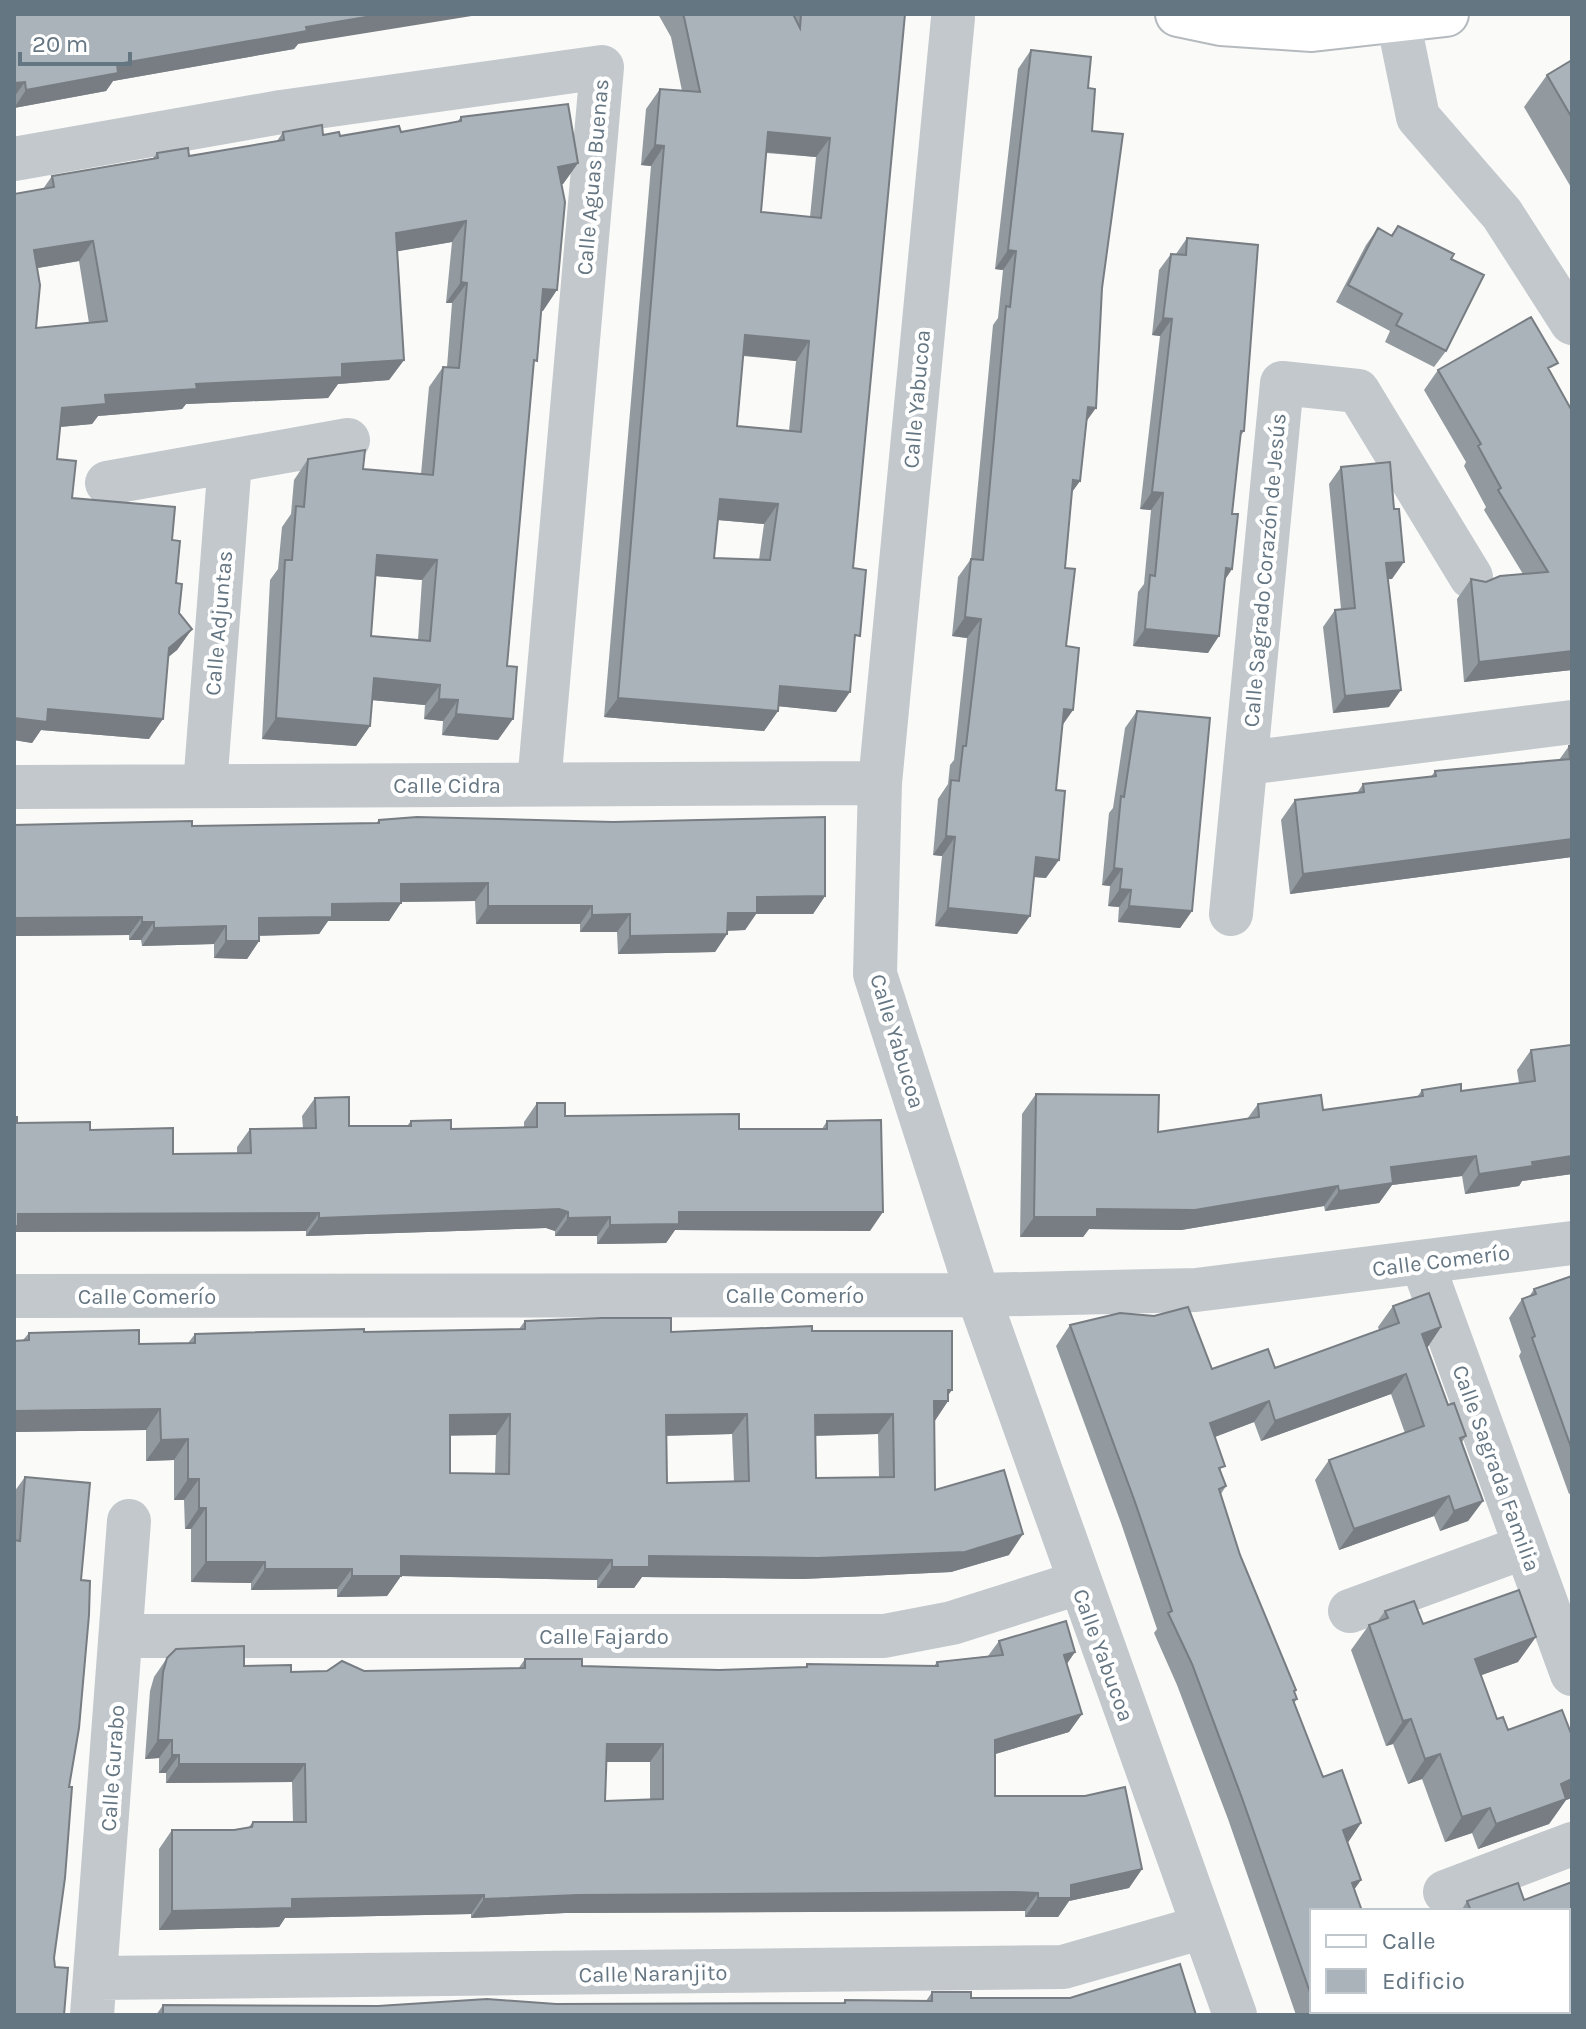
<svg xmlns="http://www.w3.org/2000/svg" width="1586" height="2029" font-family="Karla,sans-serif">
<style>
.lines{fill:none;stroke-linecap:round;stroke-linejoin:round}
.major-casing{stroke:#b5babe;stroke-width:48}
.minor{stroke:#c3c8cc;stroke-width:44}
.major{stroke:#fff;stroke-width:44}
.wall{fill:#929a9f;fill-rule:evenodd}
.shaded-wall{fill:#777d82}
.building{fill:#aab3b9;stroke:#777d82;stroke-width:2;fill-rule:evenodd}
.labels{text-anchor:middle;stroke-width:8;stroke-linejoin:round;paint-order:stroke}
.street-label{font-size:22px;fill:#657683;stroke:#fff}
</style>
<rect width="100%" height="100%" fill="#fafaf8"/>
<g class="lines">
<defs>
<path id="major" d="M1178,14l43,9 91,6 134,-15"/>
</defs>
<use href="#major" class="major-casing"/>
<path class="minor" d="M953,18l-73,765 -5,191 103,321 257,720
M1398,20l20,97 84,97 70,109
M14,159l267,-47 321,-45 -63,717
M107,483l241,-43
M1246,763l326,-41
M205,786l25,-325
M14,787l866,-4
M1231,914l51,-531 76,8 113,186
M1422,1262l150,412
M14,1296l964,-1 218,-5 376,-47
M1350,1611l175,-64
M122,1636h762l68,-13 126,-40
M1445,1892l127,-48
M98,1978l965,-11 140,-40
M92,2015l37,-494"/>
<use href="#major" class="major"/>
</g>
<path class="wall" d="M14,14l284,30 -4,5 -181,32 -7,10 -92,17z
M658,14h247l-52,554 1,76 -18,68 -58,-6v5l-14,20 -160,-14 47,-551 -10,-1 5,-56 14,-20 22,2 -11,-54zM766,153l50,4 -6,60 -49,-5zM743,356l53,5 -7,70 -52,-5zM718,520l46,4 -5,36 -45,-2z
M1031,50l57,38 14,200 -22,193 -9,12 -6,75 1,78 7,64 -11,16 -16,152 -12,-1 -17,57 -82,-8 7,-70 -9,-1 5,-56 10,-15 2,-19 4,-5 13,-122 -15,-2 6,-59 13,-18 22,-234 5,-7 5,-48 -8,-1 23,-200z
M1572,60v129l-48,-82 23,-32z
M461,117l117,46 -15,21h-2l-18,127h-2l-8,55 -35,374 -56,-5 1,-14 -19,-2 1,-14 -53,-5 -2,26 -14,20 -94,-7 8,-159 8,-11 4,-42 9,-13 3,-34 14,-21 55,10 58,5 8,-87 14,-20h4l5,-64h-6l6,-61 -55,9 7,109 -15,20 -51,4 -10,14 -142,6 -4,5 -84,7 -6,8 -32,3 -3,32 15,39 100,42 7,73 13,16 -15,21 -9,7 -19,82 -108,-9 -9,13 -18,-3v-546l29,-5 9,-13 101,-18 4,-5 32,3 88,-15 6,-9 57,4 61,-4 56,-10zM79,261l10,62 -53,5 1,-60zM376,576l46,4 -4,60 -47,-4z
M1398,226l53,33 -5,92 -12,16 -49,-25 5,-11 -54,-29 30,-57 12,-17 13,7z
M1187,238l57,193 -4,6 -8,77v55l-7,11 -17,73 -75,-7 5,-54 6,-8 7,-74 -11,-1 20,-173 -8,-1 7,-65 12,-16h5z
M1438,370l113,2 21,39v259l-108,12 -7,-83 14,-20 15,3 37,-8 -39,-64 2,-3 -22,-41 2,-4 -42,-72z
M1341,467l51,112h-4l1,128 -56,6 -10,-86 12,-17 6,-1 -12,-125z
M1137,711l55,200 -12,17 -62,-6 1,-15 -11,-1 2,-20 -8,-1 7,-72 4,-5 12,-80z
M1572,745v112l-282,37 -9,-74 14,-20 62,-7 6,-9 68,-7 4,-6 124,-11 10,-14z
M379,820l446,76 -12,18h-57l-11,16 -18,1v3l-12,18 -97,2 -1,-22h-37v-8h-104l-1,-23 -74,1 -12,19h-61l-9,13 -60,2v5l-12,18 -33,-1v-14l-72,2 -1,-6h-12v-5l-115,1v-111l178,1 184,-3z
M1572,1045v129l-50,7 -3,5 -54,8 -3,-18 -70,9 -13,18 -54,8 -1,-5 -143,24 -92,-1 -6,8h-63l2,-123 14,-20 122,38 89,-13 11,-15 65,6 94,-13 5,-7 39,1 58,-8 -2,-13 14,-20z
M315,1098l34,28h58l4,-5 40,8 73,-1v-6l13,-19 28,13 174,13h83l5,-8 43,110 -195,-1 -9,13 -69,1v-8h-42v-5l-9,-3 -240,8v-5l-292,1v-115l3,6 73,7 83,24 64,-1v-6l13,-18 53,-1 -1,-12z
M1572,1276v217l-3,1 -50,-138 2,-4 -12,-34 13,-19 7,-2 5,-8z
M1393,1306l48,21 -14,21 21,57 18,31 -4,6 21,59 -15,20 -28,10 -6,-15 -95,34 -24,-70 14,-20 76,-27 -14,-39 -130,47 -7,-19 -39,15 6,34 5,15 -5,8 19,61 56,135 -2,3 3,6 -3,4 29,74 38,46 -14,20 14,37 -7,9 -42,22v100h121l2,4h-139l-68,-196 -51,-134 -23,-52 3,-4 -36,-106 -65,-177 14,-21 142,44 63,-1 104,-38 -1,-3z
M525,1321l146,11 141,-1 136,64v6l-14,21 1,68 74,65 -58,17 -148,7 -161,-2 -8,11h-37v-8l-196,-4 -14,20 -50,1v-8l-86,1v-7l-60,-1v-53h-6l-1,-29h-10v-40l-28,1v-31l-132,2v-91l9,-1 6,-7 110,11 49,-1 7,-9 324,-5zM732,1434l2,48 -67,1 -1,-47zM878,1434l1,43 -63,1 -1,-42zM450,1435h46l-1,39 -45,-1z
M25,1477l56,103 -12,207 -15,171 -40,57v-523z
M1385,1611l38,13 95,38 -37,13 16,44 11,11 64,6v62l-6,2 -17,24 -71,25 -6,-16 -27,9 -23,-63 -14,5 -15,-40 -7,2 -35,-96 18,-25 8,-3z
M999,1641l76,11 -8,12 15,50 -13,18 -74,22v42l147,73 -13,19 -60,13 -11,16h-33v-6h-24l-436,2 -94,5v-4l-186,4 -6,9 -120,3v-81l13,-19h62l14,-2 5,-6h40l-1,-40 -126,1v-10h-7v-15l-14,1 5,-68 4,-14 13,-19 77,8 47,6 227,-3 7,-10 57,7 137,4 86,-3 2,-3 127,2 3,-4 51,-6zM606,1762h44v38l-45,1z
M1572,1882v73l-4,1v-45h-107l6,-10 57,-1z
M932,1992l39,6 225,17h-1040l7,-10 215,1 465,-3 2,-3 81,1z"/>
<path class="shaded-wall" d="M384,14h100l-186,30 -4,5 -181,32 -7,10 -92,17 12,-18 91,-26 189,-37z
M25,82l-11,15v-14z
M768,132l62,6 -14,19 -62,-6z
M655,145l9,1 -13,20 -10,-1z
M578,163l-15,21 -19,3 14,-20z
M466,221l-14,21 -70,12 14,-21z
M93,241l-14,20 -59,10 14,-21z
M1008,250l8,1 -13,19 -8,-1z
M461,282l6,1 -15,20h-6z
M543,289l14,1 -14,21 -14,-1z
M1163,318l9,1 -12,17 -8,-1z
M745,335l64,6 -13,20 -65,-7z
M404,360l-15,20 -51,4 -10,14 -142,6 -4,5 -84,7 -6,8 -44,4 14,-20 43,-13 237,-31z
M1088,407l8,1 -13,18z
M1073,480l7,1 -13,18z
M1152,492l11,1 -12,17 -11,-1z
M720,499l58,5 -14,20 -58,-5z
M377,555l60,5 -15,20 -59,-5z
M1404,562l-12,17 -18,1 12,-17z
M1226,568l6,1 -12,17z
M965,617l16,2 -14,19 -15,-2z
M192,629l-15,21 -22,18 14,-20z
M1145,629l74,7 -11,17 -75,-7z
M1572,651v19l-108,12 15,-20z
M374,678l66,7 -15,20 -65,-6z
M780,686l70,6 -14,20 -70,-7z
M1401,690l-12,17 -56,6 12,-17z
M618,698l160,13 -14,20 -160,-14z
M439,699l19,1 -15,21 -19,-2z
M48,709l115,10 -14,20 -108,-9 -9,13 -18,-3v-22z
M1064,709l9,1 -13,18z
M456,714l57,5 -15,21 -56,-5z
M276,718l94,8 -14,20 -94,-7z
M946,836l9,1 -13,19 -9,-1z
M1572,839v18l-282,37 13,-20z
M1036,857l23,3 -13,18 -23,-2z
M1114,868l8,1 -12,17 -8,-1z
M488,883l-13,18 -86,1 12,-18z
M1120,889l11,1 -12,17 -11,-1z
M825,896l-12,18h-57l-11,16 -30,1 13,-18 29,-16z
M401,903l-12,18h-61l-9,13 -72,2 12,-18 73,-14z
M488,906h104l-12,18h-104z
M1129,906l63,5 -12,17 -62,-6z
M948,908l82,8 -13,18 -82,-8z
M630,914l-13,18h-37l12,-17z
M142,917l-13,18 -115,1v-18z
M142,922h12l-13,18h-12z
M226,926l-12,18 -72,2 12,-18z
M727,934l-12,18 -97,2 12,-18z
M226,941h33l-12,18 -33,-1z
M1476,1156l-14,20 -70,9 -13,18 -54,8 14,-20 52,-24z
M1572,1156v18l-50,7 -3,5 -54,8 14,-20 53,-12z
M1338,1186l-14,20 -143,24 -92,-1 -6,8h-63l14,-20 63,-8z
M559,1209l9,3 -13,19 -9,-3 -240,8 13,-18z
M679,1212h204l-13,19 -195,-1 -9,13 -69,1 13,-19z
M319,1213l-13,18 -292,1v-13l4,-5z
M610,1217l-13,19h-42l13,-18z
M1441,1327l-14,21 -5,-14z
M1406,1374l-15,20 -130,47 14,-20z
M948,1390h4l-8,11h4l-14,21v-21z
M1269,1401l-15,21 -58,22 14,-21z
M160,1409l-14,21 -132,2v-21z
M510,1414l-14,21 -60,1 14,-21z
M747,1414l-15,20 -80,2 14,-21z
M893,1414l-15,20 -77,2 14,-21z
M188,1439l-14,21 -28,1 15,-21z
M188,1479h11l-15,21h-10z
M1449,1496l-15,20 -95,34 15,-21z
M1483,1501l-15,20 -28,10 14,-20z
M199,1508h7l-15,21h-6z
M1023,1534l-14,21 -58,17 -148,7 -161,-2 -8,11h-37l15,-21 37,-11z
M401,1556l211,4 -15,20 -196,-4 -14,20 -50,1 15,-21z
M206,1562h59l-14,21 -60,-1z
M265,1569h87l-15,20 -86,1z
M1536,1637l-18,25 -61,22 18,-25z
M1075,1652l-13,18 2,-15z
M1082,1714l-13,18 -87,26 13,-18z
M1411,1719l-18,25 -7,2 17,-25z
M158,1740h14l-13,18 -14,1z
M607,1744h56l-13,18h-56z
M1440,1754l-18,25 -14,5 17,-25z
M172,1755h7l-13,18h-7z
M179,1764h126l-13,18 -126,1z
M1572,1779v19l-6,2 -17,24 -71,25 18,-25 65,-40z
M1490,1808l-18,25 -27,9 17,-25z
M1361,1823l-14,21 -4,-14z
M1142,1869l-13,19 -60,13 -11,16h-33l13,-19 33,-13z
M1361,1880l-15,21 6,-18z
M1038,1893l-13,18 -460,2 -94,5 13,-19 94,-4z
M484,1895l-13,19 -186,4 -6,9 -120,3 13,-19 120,-12z
M1572,1936v19l-4,1v-19z"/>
<path class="building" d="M14,14h370l-78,13 1,4 -190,33 1,9 -92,17 -1,-8 -11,1z
M682,14h111l7,14 1,-14h104l-52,554 13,2 -6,66 -5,-1 -5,57 -70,-6 -2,25 -160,-13 46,-552 -9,-1 5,-56 40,3 -16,-75zM768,132l62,6 -9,80 -60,-6zM745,335l64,6 -8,91 -64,-6zM720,499l58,5 -8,56 -56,-2z
M1031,50l60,7 -3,31 7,1 -3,42 31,3 -21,154 -6,120 -8,-1 -8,74 -7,-1 -8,88 10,1 -9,77 13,2 -6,62 -9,-1 -8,81 9,1 -6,69 -23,-3 -6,59 -82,-8 7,-71 -9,-1 5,-56 8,1 4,-35h3l15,-127 -16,-2 6,-58 12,1 23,-254 4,1 6,-56 -8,-1z
M1572,60v58l-25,-43z
M568,104l10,59 -20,4 7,35 -8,88 -14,-1 -6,72 -3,-1 -27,306 10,1 -4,52 -57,-5 2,-14 -19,-1 1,-14 -66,-7 -4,48 -94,-8 9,-158h7l4,-54 8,1 4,-48 57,-9 -2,19 70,6 10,-108 16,1 8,-85 -6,-1 5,-61 -70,12 8,127 -62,4v13l-146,7 1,5 -92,6 1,9 -44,4 -5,51 19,2 -4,37 103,9 -3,33 8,1 -4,42 6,1 -3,29 13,16 -23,19 -6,71 -115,-10 -1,13 -33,-4v-524l40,-7 -2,-11 106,-18 -1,-5 31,-5 1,8 95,-16 -1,-8 39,-7 1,10 16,-3 1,4 59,-10 2,6 60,-11v-4zM93,241l14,80 -71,7 4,-43 -6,-35zM377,555l60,5 -7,81 -59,-5z
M1398,226l56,28 -3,5 33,16 -38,76 -50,-26 6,-11 -54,-29 30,-57 14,8z
M1187,238l71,7 -14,186h-3l-9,83h6l-6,55 -6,-1 -7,68 -74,-7 5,-54 5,1 8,-83 -11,-1 20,-173 -9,-1 8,-64 15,1z
M1531,317l27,46 -10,5 24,43v240l-93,11 -8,-83 15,3 14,-6 48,-4 -50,-82 3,-2 -23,-42 3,-2 -43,-74z
M1390,462l4,47h5l5,53 -18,1 15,127 -56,6 -10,-86 20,-2 -14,-141z
M1137,711l73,7 -18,193 -63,-5 2,-16 -11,-1 2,-20 -8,-1 7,-72 3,1z
M1572,745v94l-269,35 -8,-74 69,-8 -1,-8 73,-8 -1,-5 135,-12 -1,-13z
M417,817l196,5 212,-5v79l-68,1v16h-29l-1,21 -97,2v-22l-38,1v-9h-104v-23l-87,1v19l-69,1v13l-73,1v23h-33v-15l-72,2v-6h-12v-5l-128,1v-93l178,-4v5l187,-3v-3z
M1572,1045v111l-40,6 1,4 -54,8 -3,-18 -85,11 2,16 -54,8 -1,-5 -143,24 -98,-1v8h-63l2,-123 123,1 -1,37 101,-15 -1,-13 63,-9 2,15 100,-14 -1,-6 39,-6v7l74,-10 -4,-31z
M349,1097v29h62v-5l40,-1v9l86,-2v-24h28v13l174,-2v15h88v-8l54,-1 2,92h-204v12l-69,1v-8l-42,1v-6l-9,-3 -240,9v-5l-301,1v12h-4v-109h3v6l73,-1v8l83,-2v26l78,-1 -1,-24 66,-1 -1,-30z
M1572,1276v174l-40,-112 3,-2 -13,-37 14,-5 -2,-5z
M1429,1293l12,34 -19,7 26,71 6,-2 12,33 -6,2 23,63 -29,10 -5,-15 -95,33 -25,-69 95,-34 -18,-52 -131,47 -6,-20 -59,22 15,43 -6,2 7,18 -7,3 21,66 56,135 -2,1 3,8 -4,1 30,77 19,-7 19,53 -18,7 18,50 -9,3 10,28h-50v87l-70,-200 -50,-134 -24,-51 4,-2 -37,-109 -65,-177 50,-12 34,3 34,-9 24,62 56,-20 7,19 124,-45 -6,-17z
M601,1318h70v14l141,-6v5h140v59h-4v11h-14l1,89 69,-20 19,64 -58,18 -147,6 -169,-2v11h-37v-7l-211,-4v20h-49v-7h-87v-7h-59v-54h-7v-29h-11v-40l-27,1 -1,-31 -146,2v-70l15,-1v-7l110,-3v14l56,-1v-9l169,-5v3l161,-3v-8zM510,1414l-1,60 -59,-1v-58zM747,1414l2,67 -82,2 -1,-68zM893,1414l1,63 -78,1 -1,-63z
M25,1477l65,6 -9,97 9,1 -1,34 -10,113 -10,59h3l-7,91 -11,80 1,9 13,1 -4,47h-50v-475l6,1z
M1519,1590l17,47 -61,22 22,60 6,-2 5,13 54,-20 10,26v43l-11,5 5,15 -70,25 -6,-16 -28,9 -22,-63 -15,5 -14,-40 -8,2 -34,-96 19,-7 -3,-7 29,-10 9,23z
M1066,1621l9,31 -11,3 18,59 -87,26v56h90l40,-9 17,82 -71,16v13h-33v-5l-24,-1 -436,3 -94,4v-4l-192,4v9l-120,3v-81h62l18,-3 1,-5h53l-1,-58h-126v-9h-7v-15h-14l5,-68 4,-14 9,-9 68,-3v20l47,-1v7l36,-1 15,-10 22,10 161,-3v-9h57v7l137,4 88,-3v-3l131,2 -1,-4 66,-7 -4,-14zM607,1744h56v55l-58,2z
M1572,1882v54l-4,1v-26h-97l-4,-10 51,-18 6,17z
M1180,1964l16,51h-1033v-10l215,1 109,-7 69,5 289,-1v-3l87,1v-9h39v6h99z
M1572,2001v14h-38l10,-4h24v-9z
M1317,2011h116l2,4h-117z"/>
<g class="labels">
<g class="street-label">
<text transform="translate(592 177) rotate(-85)" y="8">Calle Aguas Buenas</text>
<text transform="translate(916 399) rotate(-85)" y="8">Calle Yabucoa</text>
<text transform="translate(1264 570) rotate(-85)" y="8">Calle Sagrado Corazón de Jesús</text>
<text transform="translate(218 623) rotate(-85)" y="8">Calle Adjuntas</text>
<text x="447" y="793">Calle Cidra</text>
<text transform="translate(898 1041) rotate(73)" y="8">Calle Yabucoa</text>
<text transform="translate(1441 1260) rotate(-7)" y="8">Calle Comerío</text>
<text x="795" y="1303">Calle Comerío</text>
<text x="147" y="1304">Calle Comerío</text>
<text transform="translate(1497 1468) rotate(70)" y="8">Calle Sagrada Familia</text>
<text x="604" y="1644">Calle Fajardo</text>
<text transform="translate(1104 1655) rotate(70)" y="8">Calle Yabucoa</text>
<text transform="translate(112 1768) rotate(-86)" y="8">Calle Gurabo</text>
<text transform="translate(653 1973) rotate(-1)" y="8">Calle Naranjito</text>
</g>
</g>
<rect width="1586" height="2029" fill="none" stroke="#657683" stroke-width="32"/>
<rect x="1310" y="1909" width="260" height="104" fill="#ffffff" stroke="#c1c8cd" stroke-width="2"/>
<rect x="1326" y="1935" width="40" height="12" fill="#ffffff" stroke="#c1c8cd" stroke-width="2"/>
<text x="1382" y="1949" font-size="24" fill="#657683">Calle</text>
<rect x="1326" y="1969" width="40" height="24" fill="#aab3b9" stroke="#c1c8cd" stroke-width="2"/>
<text x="1382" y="1989" font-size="24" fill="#657683">Edificio</text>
<path d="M20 52v12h110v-12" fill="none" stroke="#657683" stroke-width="4"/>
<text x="32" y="52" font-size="24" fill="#657683" stroke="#ffffff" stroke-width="6" paint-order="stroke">20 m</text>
</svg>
